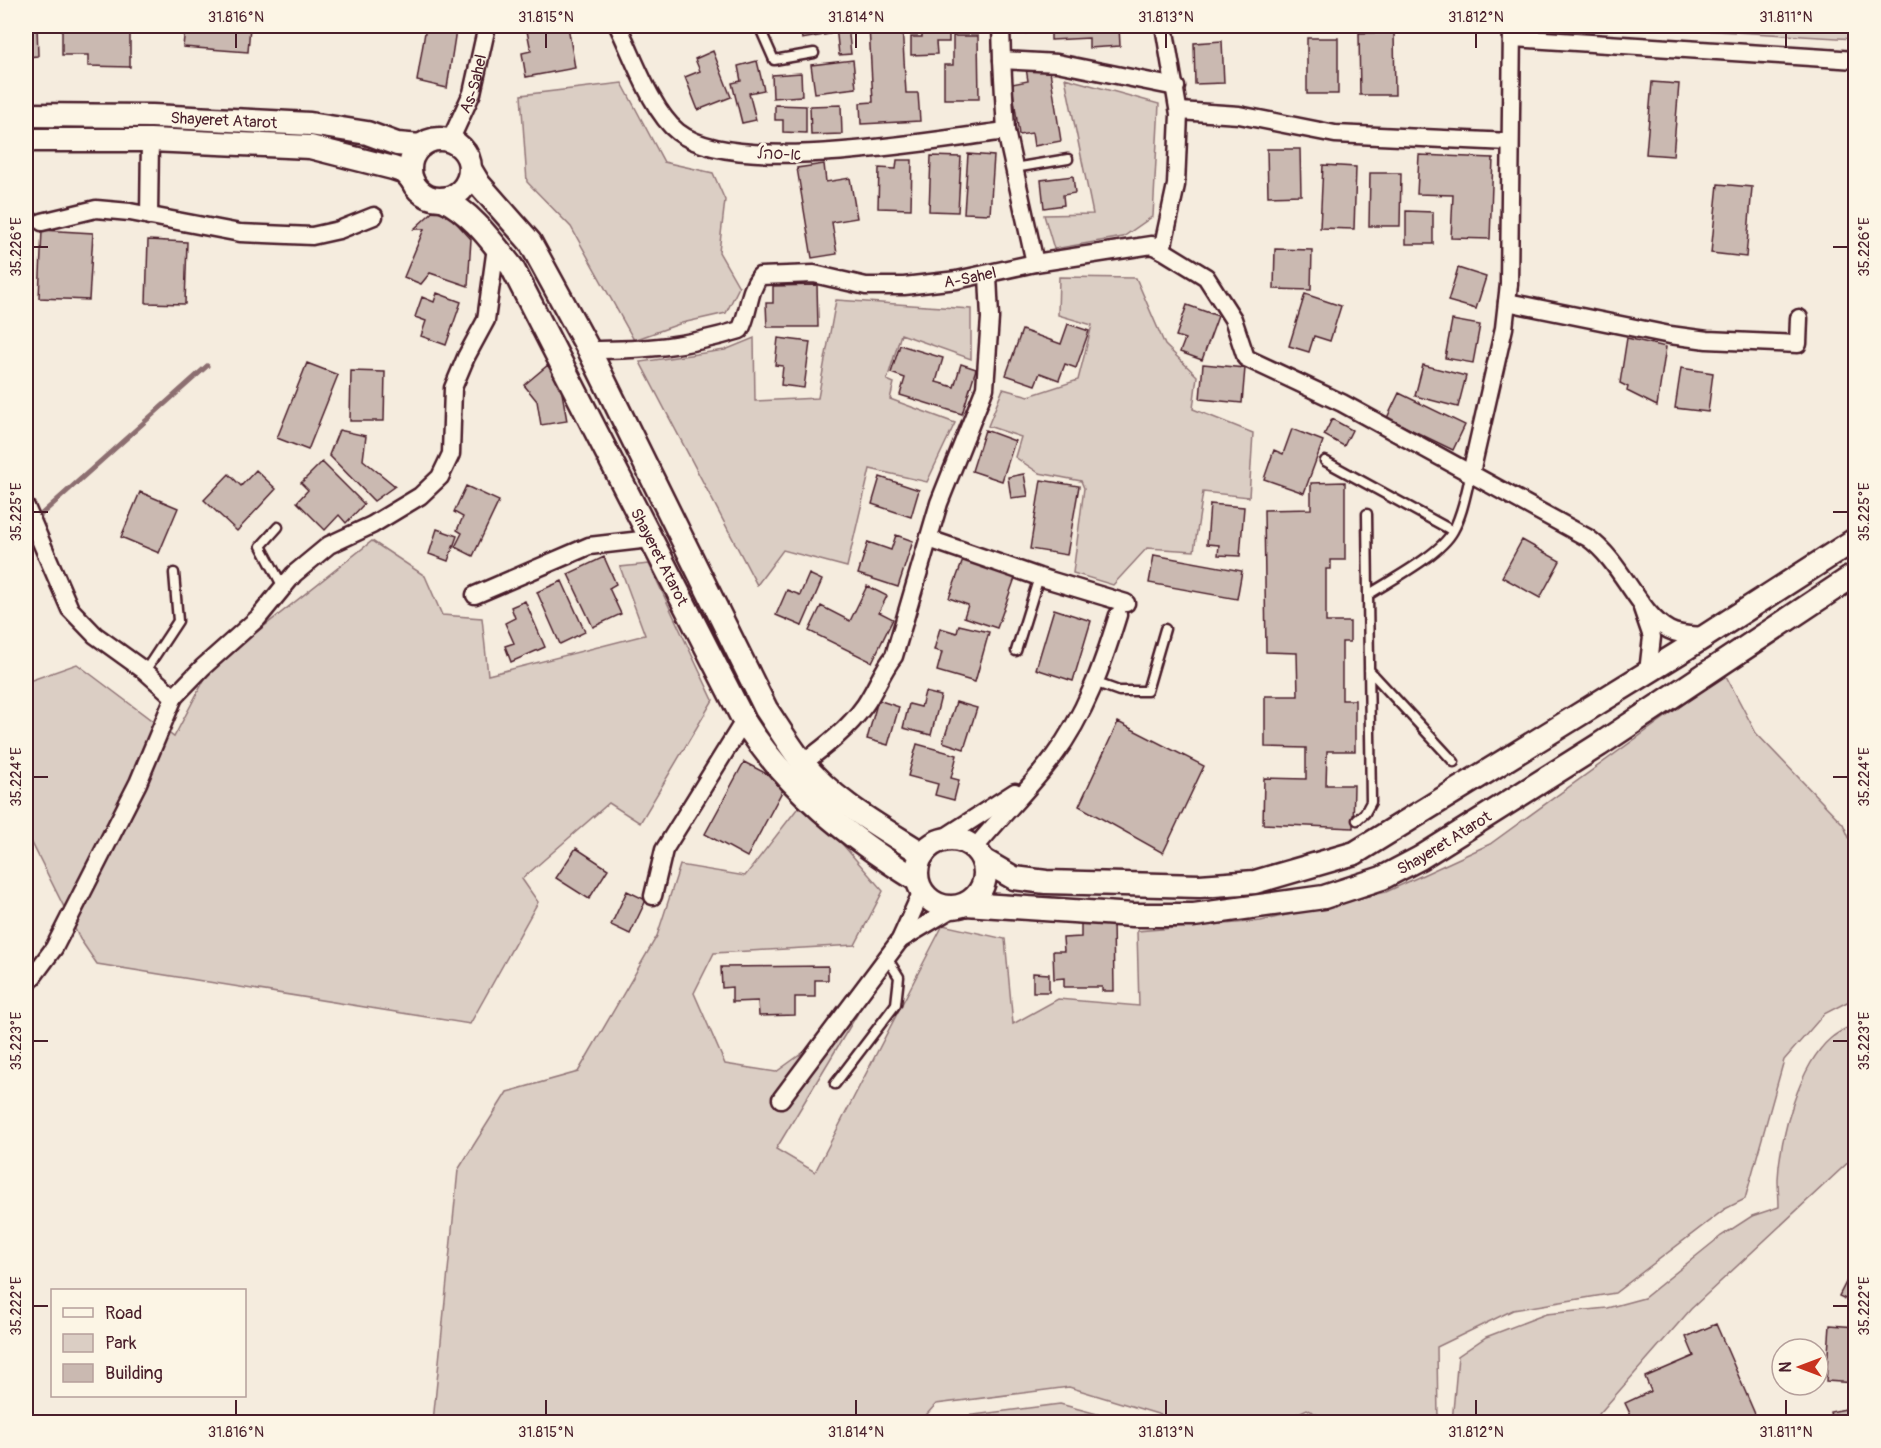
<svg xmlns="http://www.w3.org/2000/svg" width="1881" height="1448" font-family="Pangolin,'Playpen Sans Hebrew',sans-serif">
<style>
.green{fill:#dbcec4;stroke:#927678;stroke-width:1.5}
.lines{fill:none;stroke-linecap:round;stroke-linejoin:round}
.stream{stroke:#8c6e70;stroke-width:5}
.building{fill:#cab9b1;stroke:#4a1f2b;stroke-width:1.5}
.lane-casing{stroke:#4a1f2b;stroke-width:13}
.street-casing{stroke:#4a1f2b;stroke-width:21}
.secondary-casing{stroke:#4a1f2b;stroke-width:27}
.lane{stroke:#fcf5e5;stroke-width:8}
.street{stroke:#fcf5e5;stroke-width:16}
.secondary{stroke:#fcf5e5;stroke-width:22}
.ticks{fill:none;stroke:#4a1f2b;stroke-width:2}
.labels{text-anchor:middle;stroke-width:6;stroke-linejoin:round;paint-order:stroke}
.street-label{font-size:16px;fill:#4a1f2b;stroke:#fcf5e5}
.neatline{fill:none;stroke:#4a1f2b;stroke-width:2}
.ticks-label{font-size:15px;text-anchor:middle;fill:#4a1f2b}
</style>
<rect width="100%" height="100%" fill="#f5ecde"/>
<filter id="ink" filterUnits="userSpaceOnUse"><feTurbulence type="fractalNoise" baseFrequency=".0167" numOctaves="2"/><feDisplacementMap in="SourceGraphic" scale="12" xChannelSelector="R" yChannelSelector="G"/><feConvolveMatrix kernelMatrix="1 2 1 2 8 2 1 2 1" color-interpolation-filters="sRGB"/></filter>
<g filter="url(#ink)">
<path class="green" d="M1627,26h228v13z
M1065,78l94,26 -6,112 -30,21 -69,12 -10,-34 49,-1z
M622,83l42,79 49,11 12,27 -6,52 20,35 -13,26 -44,10 -48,17 -63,-113 -44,-45 -6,-87z
M1059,277l77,1 29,67 32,31 -4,33 60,24 -4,64 -46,-5 -9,59 -47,-3 -34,37 -40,-12 11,-85 -3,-7 -42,-8 -24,-16 6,-20 -33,-11 15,-37 26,7 49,-16 14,-55 -34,-10z
M836,300l135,9v50l-70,-25 -14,46 7,3 -4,16 65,24 -28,59 -57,-13 -23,98 -64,-17 -26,35 -117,-223 85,-12 29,-12 1,63 63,-3z
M372,541l53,35 17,39 40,3 6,57 157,-40 -25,-68 29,-3 64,136 -73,123 -31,-20 -87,76 16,23 -68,122 -373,-60 -17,-25 -54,-108v-149l51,-18 97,73 36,-68z
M1725,674l31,59 87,91 12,27v147l-31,16 -40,46 -39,139 -20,10 -110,84 -102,17 -76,37 1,75h-107l-24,-13 -28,13h-95l-115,-35 -133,17 -16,18h-487l25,-252 49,-78 71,-20 79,-136 23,-71 65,11 59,-76 79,91 -28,54 -141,8 -20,40 31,71 51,8 82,-59 -82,136 39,23 128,-247 62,14 8,85 45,-25 81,7 -2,-75 124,-10 125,-29 104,-48z
M1855,1023v133l-164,153 -99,113h-140l6,-66 28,-19 60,-23 61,-6 37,-10 77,-62 31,-20 27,-9c0,-9 -1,-19 -1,-28 2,-41 21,-114 53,-141 7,-6 17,-10 24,-15z
M1060,1404l67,18h-182l5,-4z"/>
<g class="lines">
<path class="stream" d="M26,528l181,-162"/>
</g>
<path class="building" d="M26,26h11l1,30 -12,1z
M62,26h68v41l-42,-1v-11h-26z
M185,26h65l-2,26 -65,-5z
M426,26l30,4 -9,58 -30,-7z
M526,26h42l7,42 -49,9 -4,-24 9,-2z
M800,26h28l2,8 -28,5z
M836,26h12l3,28 -12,1z
M869,26h33l4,67h12l2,28 -59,3 -1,-21 13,-1z
M922,26h27v16h-13l1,12 -26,1v-18h11z
M1015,26h104l1,20 -31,2v-10l-38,2v-8l-36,2z
M1394,32l1,63h-35l-1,-62z
M953,36h25l1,63h-35v-34h9z
M1307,38h31v56h-31z
M1222,41l2,42 -29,1 -1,-41z
M713,51l18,46 -33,13 -13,-33 15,-6 -5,-12z
M853,60l3,28 -41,5 -4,-28z
M757,61l7,29 -15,3 7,27 -14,3 -10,-40 9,-2 -3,-15z
M1049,65l12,76 -27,5 -2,-13 -13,2 -7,-51 16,-3 -2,-13z
M801,73l1,23 -29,2 -1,-23z
M1652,82l27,2 -6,72 -27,-2z
M775,105l31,1v27l-23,-1v-12h-8z
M841,105l1,29 -31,1 -1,-29z
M1267,149h33l1,46 -33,1z
M968,154l26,2 -4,58 -26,-1z
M1419,155l74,3 -3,81 -39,-1 2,-43 -36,-1z
M931,156l30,1 -3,55 -29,-1z
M897,160h15l-1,49 -33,-1 1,-40 17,1z
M824,164l2,18 24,-4 7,40 -25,4 5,32 -25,4 -15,-90z
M1323,165l33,2 -2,62 -34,-1z
M1370,173h31l-1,53h-31z
M1073,176l2,17 -12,2 1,10 -20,3 -3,-28z
M1718,184l34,3 -6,70 -35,-4z
M440,205l31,34 -3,47 -38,-13 -9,11 -17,-7 20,-48h-10z
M1406,211l27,1v32h-27z
M42,230l51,3 -4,67 -50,-2z
M148,240l39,2 -2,62 -39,-1z
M1275,249l37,1 -1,40 -37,-1z
M1458,268l28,9 -10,32 -28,-8z
M817,285l1,42h-51l-1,-24h7v-17z
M437,293l24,9 -15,43 -25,-9 5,-15 -11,-4 7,-20 12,5z
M1305,294l36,12 -11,35 -16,-5 -5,16 -20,-6z
M1187,305l31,11 -16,44 -22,-8 5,-13 -9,-3z
M1452,320l28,5 -7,38 -28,-5z
M1068,324l21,7 -13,37 -11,-4 -6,16 -19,-7 -5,12 -29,-10 16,-45 39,14z
M778,338l32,4 -6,46 -23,-3 2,-19 -8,-1z
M1627,338l39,9 -9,59 -30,-15 1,-4 -8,-4z
M900,345l43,13 -7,24 18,5 7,-23 15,5 -14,45 -62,-19 5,-17 -14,-5z
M307,363l31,12 -30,75 -31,-12z
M1203,364l42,4 -3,35 -42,-4z
M548,365l13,22 6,34 -26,4 -4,-24 -13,-16z
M1423,365l43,11 -8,31 -43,-11z
M1681,368l32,5 -5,39 -33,-4z
M351,371l34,1 -1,49h-34z
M1399,393l66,32 -12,25 -66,-32z
M1332,419l20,11 -8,16 -20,-11z
M1292,429l31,12 -19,52 -40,-14 10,-29 9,4z
M339,430l27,6 -3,24 32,26 -21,15 -45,-46z
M985,430l30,11 -13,40 -30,-10z
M322,462l42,42 -18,19 -7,-8 -14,15 -28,-28 11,-12 -7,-7z
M256,470l20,19 -39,42 -33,-31 25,-26 12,12z
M1024,474l4,22 -17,2 -3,-21z
M880,477l39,13 -8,27 -39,-13z
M1041,480l38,6 -12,69 -37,-6z
M1345,482v78h-14v9h-5v53h24v20h-8v58h13v51h-28l-1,34h28l-1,43 -90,-4 1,-46 42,1v-31l-41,-1v-51h33l-1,-43 -31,-1 -2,-142 47,-1v-26z
M466,486l33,15 -26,55 -18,-9 7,-14 -5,-3 6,-13 -9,-5z
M140,492l38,16 -19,45 -38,-16z
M1210,504l34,3 -4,49 -22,-1 1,-10 -12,-1z
M437,529l20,7 -9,25 -19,-7z
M896,535l17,6 -15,46 -40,-13 10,-32 23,8z
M1522,540l38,21 -20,37 -38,-21z
M1154,555l88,16 -5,28 -88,-16z
M604,557l12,27 -7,4 12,26 -28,13 -25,-53z
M963,560l52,18 -18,50 -33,-11 4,-12 -19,-7z
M809,574l13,6 -20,46 -26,-11 11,-25 13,5z
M562,581l23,51 -25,12 -23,-52z
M867,586l20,10 -8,16 14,7 -21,43 -63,-31 12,-25 29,15z
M525,601l20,46 -34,15 -6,-16 9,-3 -9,-20 10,-5 -4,-11z
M1054,609l37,12 -18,60 -37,-12z
M959,625l30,7 -14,50 -38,-11 5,-19 -8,-2 6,-22 17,5z
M925,692l16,4 -10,39 -28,-7 6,-24 12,3z
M878,700l21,7 -11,38 -21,-6z
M956,702l21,6 -13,41 -21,-7z
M1118,722l86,44 -41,87 -84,-47z
M917,744l40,11 -6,23 8,2 -5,20 -19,-5 3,-11 -30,-8z
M744,762l42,22 -39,73 -42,-23z
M576,848l32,21 -19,30 -33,-21z
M627,891l19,9 -16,34 -19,-9z
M1081,918h32l1,73h-12v-4h-38v-9l-10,1 -1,-28h11l-1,-13 18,-1z
M828,966v14h-13v17h-20v18l-36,1 -1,-15 -26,1v-15l-10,1 -1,-21z
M1033,973l16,1v18h-16z
M1856,1263v41l-17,-8z
M1716,1324l42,97 -124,1 -9,-19 26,-12 -6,-14 49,-21 -8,-19z
M1830,1325l26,2v56l-30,-2z
M1856,1407v15h-24l-2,-10z"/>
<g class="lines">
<defs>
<path id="lane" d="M759,26l15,34 40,-7
M1014,168l54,-9
M1325,461l128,70
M1367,514l1,81
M278,527l-17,19 22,41
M1016,651l23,-74
M1369,670l85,92
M145,671l33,-50 -4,-48
M1094,682l25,9h28l18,-62
M1357,820l8,-7 6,-11 -3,-207c23,-15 72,-40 85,-64 10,-18 13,-39 18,-58
M835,1084l61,-80 3,-27 -12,-19"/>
<g id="street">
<path d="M618,26c15,30 34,86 60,106 57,45 256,8 328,-1"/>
<path d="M1001,26l1,34"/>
<path d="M1512,38l344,22"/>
<path d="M1179,111l60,4 96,19 175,8"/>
<path id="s1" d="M450,141l22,-48 15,-67"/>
<path d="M149,216l1,-76"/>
<path d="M42,222l54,-13 34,3 110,21 72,3 27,-6 35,-14"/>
<path d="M1162,250l44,27 27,42 13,39 96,45 246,135c34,24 50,75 81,92 11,6 24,5 37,6"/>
<path d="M1035,263l-29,-132 -4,-71 55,3 119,24"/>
<path d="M1507,302l163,33 37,5 91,4 1,-26"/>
<path id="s2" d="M589,350c57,0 95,-3 151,-20 10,-18 7,-37 20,-54l54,-2 52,12h38l53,-6 78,-17 117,-18 10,5 14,-65 3,-71 -15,-88"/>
<path d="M1471,473l33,-145 5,-44 3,-258"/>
<path d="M26,507l44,102 25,26 50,36 29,26 29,-30 55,-49 36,-44 35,-29 43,-20 48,-29 20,-19 11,-23 2,-66 13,-31 20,-37 10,-73"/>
<path d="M929,539l110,38 87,26"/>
<path d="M475,595l114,-49 61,-7"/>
<path d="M1642,608l10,29 -4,35"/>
<path d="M803,763c23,-17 45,-34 62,-58 11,-16 17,-34 29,-49l45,-153 46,-115 5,-70 -2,-43"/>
<path d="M939,841l76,-49"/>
<path d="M978,853l1,-10c24,-29 52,-56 75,-87 31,-41 49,-92 64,-141"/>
<path d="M653,896l11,-46 80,-129"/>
<path d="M900,940l55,-33"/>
<path d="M26,986l28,-38 84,-165 36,-86"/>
<path d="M781,1099l119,-159 22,-49"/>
</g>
<g id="secondary">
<path id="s3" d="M26,115l126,1 158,8 57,9 30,11 24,2"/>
<circle cx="440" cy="169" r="30"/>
<path d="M26,140h124l160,7 83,21 12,4 7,8"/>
<path d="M470,169l9,15 51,58 59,108 177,359c12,18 23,36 36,53 32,40 79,65 121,92"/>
<path id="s4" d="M443,199c29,14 49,43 69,68l232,454c43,68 106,117 173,159"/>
<circle cx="951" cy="873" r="34"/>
<path d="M983,860l31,18 32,4 154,4 55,-4 100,-29 324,-200 177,-114"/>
<path id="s5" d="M966,904l167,11h61l130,-18 58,-19 38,-20 179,-113 257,-171"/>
</g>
</defs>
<use href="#lane" class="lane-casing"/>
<use href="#street" class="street-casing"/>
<use href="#secondary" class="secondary-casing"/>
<use href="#lane" class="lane"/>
<use href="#street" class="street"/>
<use href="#secondary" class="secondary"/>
</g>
</g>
<path class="ticks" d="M236,33v15M546,33v15M856,33v15M1166,33v15M1476,33v15M1786,33v15M33,247h15M1833,247h15M33,512h15M1833,512h15M33,777h15M1833,777h15M33,1041h15M1833,1041h15M33,1306h15M1833,1306h15M236,1400v15M546,1400v15M856,1400v15M1166,1400v15M1476,1400v15M1786,1400v15"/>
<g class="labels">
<g class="street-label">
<text dy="6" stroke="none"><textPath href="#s1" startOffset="62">As-Sahel</textPath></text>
<text dy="6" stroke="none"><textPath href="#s3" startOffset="198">Shayeret Atarot</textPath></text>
<text transform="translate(779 153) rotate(2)" y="6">א-סהל</text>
<text dy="6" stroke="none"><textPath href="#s2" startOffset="423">A-Sahel</textPath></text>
<text dy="6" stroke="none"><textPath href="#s4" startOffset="423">Shayeret Atarot</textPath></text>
<text dy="6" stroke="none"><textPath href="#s5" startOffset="492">Shayeret Atarot</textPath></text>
</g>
</g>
<rect width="1881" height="1448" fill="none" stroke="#fcf5e5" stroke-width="66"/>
<rect x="51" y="1289" width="195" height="108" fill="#fcf5e5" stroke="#b59f9b" stroke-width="1.5"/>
<rect x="63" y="1308" width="30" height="9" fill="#fcf5e5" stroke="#b59f9b" stroke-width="1.5"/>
<text x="105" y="1319" font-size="18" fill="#4a1f2b">Road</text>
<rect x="63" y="1334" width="30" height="18" fill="#dbcec4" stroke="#b59f9b" stroke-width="1.5"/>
<text x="105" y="1349" font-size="18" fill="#4a1f2b">Park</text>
<rect x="63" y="1364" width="30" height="18" fill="#cab9b1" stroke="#b59f9b" stroke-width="1.5"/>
<text x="105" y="1379" font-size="18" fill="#4a1f2b">Building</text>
<g transform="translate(1800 1367) rotate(270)"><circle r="28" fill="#fcf5e5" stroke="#b59f9b" stroke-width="1.5"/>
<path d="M0-4.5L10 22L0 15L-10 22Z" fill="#c8321e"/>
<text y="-9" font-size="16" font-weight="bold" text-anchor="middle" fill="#4a1f2b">N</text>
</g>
<rect x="33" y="33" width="1815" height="1382" class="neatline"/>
<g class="ticks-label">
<text x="236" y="22">31.816°N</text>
<text x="546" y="22">31.815°N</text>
<text x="856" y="22">31.814°N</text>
<text x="1166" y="22">31.813°N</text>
<text x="1476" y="22">31.812°N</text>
<text x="1786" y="22">31.811°N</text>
<text transform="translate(1864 247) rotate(-90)" y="5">35.226°E</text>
<text transform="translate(16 247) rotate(-90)" y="5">35.226°E</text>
<text transform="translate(1864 512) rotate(-90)" y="5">35.225°E</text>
<text transform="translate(16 512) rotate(-90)" y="5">35.225°E</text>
<text transform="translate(1864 777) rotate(-90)" y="5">35.224°E</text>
<text transform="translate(16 777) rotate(-90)" y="5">35.224°E</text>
<text transform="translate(1864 1041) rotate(-90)" y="5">35.223°E</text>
<text transform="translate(16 1041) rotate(-90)" y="5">35.223°E</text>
<text transform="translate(1864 1306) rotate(-90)" y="5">35.222°E</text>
<text transform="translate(16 1306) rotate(-90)" y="5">35.222°E</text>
<text x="236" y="1437">31.816°N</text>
<text x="546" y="1437">31.815°N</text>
<text x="856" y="1437">31.814°N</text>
<text x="1166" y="1437">31.813°N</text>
<text x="1476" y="1437">31.812°N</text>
<text x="1786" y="1437">31.811°N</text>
</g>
</svg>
